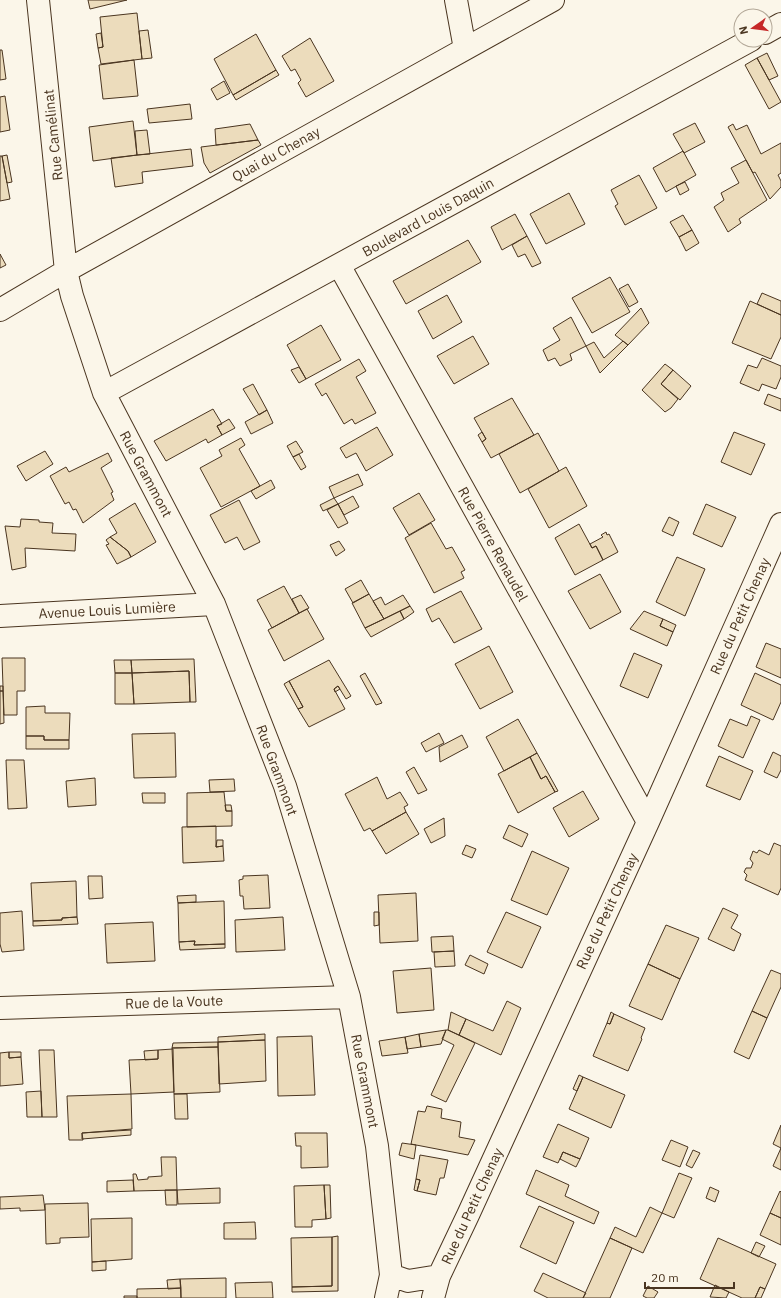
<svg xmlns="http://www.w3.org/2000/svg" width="781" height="1298" font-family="'IBM Plex Sans',sans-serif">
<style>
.building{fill:#ecdcbc;stroke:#4a3520}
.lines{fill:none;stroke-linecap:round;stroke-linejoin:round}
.minor-casing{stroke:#4a3520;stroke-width:24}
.minor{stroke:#fbf6e9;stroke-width:22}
.labels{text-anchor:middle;stroke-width:3;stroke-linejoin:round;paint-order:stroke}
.street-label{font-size:14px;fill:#4a3520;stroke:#fbf6e9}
</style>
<rect width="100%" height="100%" fill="#fbf6e9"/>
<path class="building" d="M88,0h39l-37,9z
M137,13l5,46 -41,5 -3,-16 5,-1 -3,-30z
M148,30l4,28 -10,1 -3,-28z
M101,33l2,14 -5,1 -2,-14z
M256,34l20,36 -43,25 -19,-36z
M310,38l24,43 -28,16 -8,-14 3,-3 -6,-11 -4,2 -9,-15z
M0,50h2l4,29 -6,1z
M767,53l11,23 -9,4 -12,-22z
M757,58l24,44 -12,7 -24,-44z
M134,60l4,36 -35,3 -4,-34z
M276,70l3,5 -43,25 -3,-5z
M224,81l6,12 -13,7 -6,-11z
M5,96l5,34 -10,2v-35z
M190,104l2,15 -43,4 -2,-14z
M133,121l4,34 -44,6 -4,-34z
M695,123l10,19 -21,11 -11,-19z
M250,124l8,16 -42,5 -1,-16z
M733,124l3,6 11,-5 14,29 20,-11v30l-3,2 3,6v6l-11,12 -15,-27 -2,1 -25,-46z
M147,130l3,24 -13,1 -2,-24z
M258,140l3,5 -51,28 -6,-10 -3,-16z
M191,149l2,17 -51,6 1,11 -28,4 -4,-29z
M683,151l13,24 -30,17 -13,-24z
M7,155l5,27 -5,1 -5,-27z
M0,156h2l8,43 -10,2z
M746,160l21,40 -28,19 2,4 -13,9 -14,-25 10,-7 -3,-7 18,-10 -8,-15z
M639,175l18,33 -32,17 -10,-19 3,-2 -7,-14z
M685,182l4,8 -9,5 -4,-9z
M569,193l16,31 -39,20 -16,-30z
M515,214l12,22 -25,14 -11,-23z
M683,215l9,15 -13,7 -9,-15z
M692,230l7,13 -13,8 -7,-14z
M527,236l14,27 -9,4 -7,-13 -7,3 -6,-12z
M468,240l13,22 -75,42 -13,-23z
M0,254l6,11 -6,3z
M610,277l20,35 -38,21 -20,-35z
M628,284l10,18 -9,5 -10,-18z
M762,293l19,8v14l-24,-11z
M447,295l15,27 -29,17 -15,-28z
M750,301l31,14v22l-10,22 -39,-16z
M641,308l8,15 -21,22 -13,-10z
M571,317l15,29 -16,8 2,6 -12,6 -5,-8 -7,3 -5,-11 17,-10 -7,-12z
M321,325l20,35 -35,19 -19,-34z
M473,336l16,28 -35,20 -17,-28z
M623,341l5,4 -28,28 -14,-27 8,-4 10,16z
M762,358l19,8v11l-5,12 -14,-5 -3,7 -19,-8 8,-18 9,3z
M359,359l7,12 -10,6 20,36 -21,11 -3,-5 -8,5 -18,-31 -4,3 -7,-12z
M665,364l8,6 -12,14 17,15 -7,9 -6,4 -23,-22z
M299,367l7,12 -7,4 -8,-13z
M673,370l18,16 -11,14 -19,-16z
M253,384l14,26 -8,5 -16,-26z
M768,394l13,5v12l-17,-7z
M512,398l22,37 -43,23 -9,-16 4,-3 -12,-21z
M213,409l9,15 -5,2 5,9 -14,8 -2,-4 -40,22 -12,-20z
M267,410l6,13 -22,11 -6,-12z
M229,419l6,9 -13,7 -5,-9z
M377,427l16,28 -27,16 -10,-18 -10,5 -6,-10z
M482,432l4,7 -4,3 -4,-7z
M734,432l31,12 -14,31 -30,-13z
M538,433l21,38 -39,22 -21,-39z
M241,438l4,7 -6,4 21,37 -39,21 -21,-39 22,-12 -3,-6z
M296,441l7,11 -10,5 -6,-11z
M45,451l8,13 -27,17 -9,-15z
M108,453l4,8 -11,7 12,24 -2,1 3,7 -31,23 -7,-14 -3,1 -4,-8 -4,2 -15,-28 16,-9 3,5z
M299,454l7,13 -5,3 -8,-13z
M566,467l21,39 -38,22 -21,-39z
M358,474l5,11 -29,13 -5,-11z
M271,480l4,8 -19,11 -5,-8z
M419,493l16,27 -26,15 -16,-27z
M353,496l6,11 -15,8 -6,-11z
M334,498l4,6 -15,7 -3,-6z
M239,500l21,42 -16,8 -7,-13 -12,6 -15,-28z
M135,503l21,39 -25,15 -3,-6 -18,-14 7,-4 -8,-14z
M338,504l10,19 -10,5 -11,-18z
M706,504l30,13 -14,30 -29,-13z
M669,517l10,5 -6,14 -11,-5z
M21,519l18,1v2l14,1 -1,10 24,1 -1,17 -50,-3 1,19 -14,3 -7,-44 15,1z
M431,523l15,26 6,-2 13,23 -4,2 3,6 -30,15 -29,-55z
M579,524l13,24 4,-2 7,14 -28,15 -20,-37z
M606,532l1,3 2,-1 9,18 -15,8 -7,-14 -4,2 -2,-4 13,-7 -2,-2z
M110,537l18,14 3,6 -14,7 -11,-19 3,-1 -3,-4z
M339,541l6,9 -9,6 -6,-11z
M677,557l28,12 -20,47 -29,-14z
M600,574l21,38 -31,17 -22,-38z
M361,580l8,14 -16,9 -8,-14z
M284,586l15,27 -27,15 -15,-28z
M461,591l21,38 -28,14 -15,-25 -7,4 -6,-13z
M369,594l15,25 -19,9 -13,-25z
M301,595l8,13 -10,5 -7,-14z
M403,595l7,11 -26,13 -11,-18 8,-4 4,8z
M410,606l4,6 -10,7 -4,-8z
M307,609l17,30 -40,22 -16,-31z
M400,611l4,8 -33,18 -6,-9z
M644,611l19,8 -3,7 13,6 -6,14 -37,-17z
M663,619l13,6 -3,7 -13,-6z
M766,643l15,6v29l-25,-11z
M489,646l24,46 -33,17 -25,-45z
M634,653l28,12 -14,33 -28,-12z
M2,658h23v33h-8v24h-13z
M194,659l2,43h-6l-1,-31 -57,2 -1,-13z
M114,660h17l1,13h-17z
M329,660l22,36 -5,3 -8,-13 -4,3 11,20 -36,18 -11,-18 5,-2 -14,-26z
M189,671l1,31 -56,2 -2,-31z
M115,673h17l2,31h-19z
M365,673l17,30 -6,2 -16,-29z
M755,673l26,12v17l-8,18 -32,-15z
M289,681l14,26 -5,2 -14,-25z
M0,686h3v5h-3z
M338,686l2,3 -5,3 -1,-3z
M0,691h3l1,32 -4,1z
M45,706v7h25l-1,27h-25v-4h-18v-29z
M751,716l9,4 -17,38 -25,-12 12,-27 17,7z
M518,719l19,34 -33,18 -18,-34z
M175,733l1,44 -42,1 -2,-44z
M439,733l5,10 -18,9 -5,-9z
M462,735l6,12 -28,15 -1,-15z
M26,736h18v4h25v9h-43z
M773,752l8,4v14l-4,8 -13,-6z
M537,753l21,38 -3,1 -9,-16 -5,3 -11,-22z
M719,756l34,15 -13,29 -34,-14z
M530,757l11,22 5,-3 9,16 -37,21 -20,-39z
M6,760h18l3,48 -19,1z
M414,767l13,23 -9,4 -12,-22z
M377,777l10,22 13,-7 8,13 -4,2 2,5 -34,19 -2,-3 -6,3 -19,-37z
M95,778l1,27 -28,2 -2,-26z
M234,779l1,12 -25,1 -1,-12z
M583,791l16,28 -30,18 -16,-29z
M224,792l2,19h6v15l-45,1v-34z
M142,793h23v10h-22z
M225,805h6l1,6h-6z
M406,812l13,22 -33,20 -14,-23z
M444,818l1,18 -14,7 -7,-14z
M509,825l19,9 -6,13 -19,-9z
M216,826v21l7,-1 1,15 -41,2 -1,-36z
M217,840h6v6l-7,1z
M774,843l7,3v42l-3,7 -33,-15 2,-5 -3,-3 2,-4h5l2,-5 -3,-4 3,-8 4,2 2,-3 10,5z
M466,845l10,4 -4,9 -10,-4z
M532,851l37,17 -22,47 -36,-15z
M268,875l2,33 -26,1 -1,-13h-3l-1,-16 4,-1v-3z
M88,876h14l1,22 -14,1z
M76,881l1,36 -15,1v2l-29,1 -2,-38z
M416,893l2,48 -38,2 -2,-48z
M196,895v7l-18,1 -1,-7z
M224,901l1,43 -31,1 1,-4 -16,1 -1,-39z
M723,908l15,7 -7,13 10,6 -7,17 -26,-12z
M22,911l2,39 -22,2 -2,-8v-31z
M374,912h5v13l-5,1z
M506,912l35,15 -19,41 -35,-16z
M77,917l1,7 -45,2v-5l29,-1v-2z
M283,917l2,33 -49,2 -1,-32z
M153,922l2,39 -48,2 -2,-39z
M666,925l33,13 -19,41 -32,-15z
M453,936l1,15 -22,1 -1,-15z
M195,941l-1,4 31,-1v4l-45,2 -1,-8z
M454,951l1,15 -20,1 -1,-15z
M470,955l18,9 -4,10 -19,-9z
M648,964l32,15 -18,41 -33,-14z
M431,968l3,42 -37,3 -4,-42z
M771,970l10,4v13l-14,31 -15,-7z
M507,1001l14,7 -20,47 -42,-20 7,-16 27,12z
M752,1011l15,7 -18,41 -15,-7z
M451,1012l15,7 -7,16 -11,-5z
M611,1012l3,2 -4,10 -3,-1z
M614,1014l31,14 -4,10 1,1 -14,32 -35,-15 14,-33 3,1z
M446,1030l-5,14 -20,3 -2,-13z
M446,1030h2l27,13 -29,59 -15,-7 23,-50 -12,-6z
M265,1034v6l-47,2v-5z
M419,1034l2,13 -14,2 -2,-12z
M312,1036l3,59 -37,1 -1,-59z
M405,1037l3,16 -26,3 -3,-15z
M265,1040l1,41 -47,3 -1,-42z
M218,1042v5l-46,1 1,-5z
M218,1047l2,45 -46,2 -2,-46z
M173,1049l1,43 -43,2 -2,-34 29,-1v-9z
M39,1050h15l3,67h-15z
M158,1050v9l-13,1 -1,-9z
M9,1052h12v5l-12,1z
M9,1052v6l12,-1 2,27 -23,2v-33z
M579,1075l4,2 -6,14 -4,-2z
M583,1077l42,18 -14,33 -42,-19z
M41,1091l1,26h-15l-1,-25z
M131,1094l1,35 -50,4 1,7h-14l-2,-44z
M174,1094h13l1,25h-13z
M427,1106l15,3 -1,9 20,4 -2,15 16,3 -7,15 -57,-11 7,-33 7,1z
M558,1124l31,14 -9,21 -17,-7 -5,11 -15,-6z
M781,1125v23l-8,-4z
M131,1130v5l-49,4v-6z
M295,1133h32l1,34 -27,1v-22h-5z
M671,1140l17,7 -8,20 -18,-7z
M402,1143l14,2 -2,14 -15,-4z
M781,1148v22l-8,-4z
M693,1150l7,3 -8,15 -6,-3z
M563,1152l17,7 -4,8 -16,-8z
M420,1155l28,5 -4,18h-4l-4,17 -19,-4 3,-11 -4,-1z
M161,1157h15l1,33 -43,1 -1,-17h3l2,6 10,-1v-2l14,-1z
M536,1170l33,15 -4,11 34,16 -5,12 -68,-30z
M679,1173l13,5 -18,40 -12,-5z
M416,1179l4,1 -3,11 -3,-1z
M133,1180l1,11 -27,1v-11z
M324,1185h6l1,33 -5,1z
M324,1185l2,34 -14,1v7h-17l-1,-41z
M710,1187l9,4 -4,11 -9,-4z
M220,1188v15l-42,1 -1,-14z
M165,1190h12v15h-11z
M780,1191l1,1v26l-11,-5z
M43,1195l2,15 -25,1v-3l-20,1v-12z
M88,1203l1,34 -29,1v5l-14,1 -1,-40z
M539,1206l35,16 -18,42 -36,-17z
M650,1207l12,6 -19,40 -33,-15 5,-11 21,10z
M770,1213l11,5v27l-21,-10z
M132,1218v41l-40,3 -1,-43z
M255,1222l1,17h-32v-16z
M338,1236v55l-46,1v-5l40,-1v-49z
M332,1237v49l-40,1 -1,-49z
M610,1238l22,10 -22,50h-27z
M718,1238l58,26 -11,25 -5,-2 -5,11h-13l-42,-19z
M756,1242l9,4 -6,11 -8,-4z
M106,1261v9l-14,1v-9z
M543,1273l43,20 -3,5h-35l-14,-7z
M226,1278v20h-45l-1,-19z
M180,1279l1,9 -13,1 -1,-9z
M272,1282l1,16h-37l-1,-15z
M715,1285l14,7 -3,6 -16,-1z
M648,1286l10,6 -4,6h-7l-4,-2z
M760,1287l5,2 -4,9h-6z
M181,1288v10h-44v-9z
M124,1296h13v2h-13z"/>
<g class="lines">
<defs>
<path id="minor" d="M38,0l28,271 6,25 32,97 110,211 71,182 64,211 28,149 14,129 -5,23
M456,0l9,49
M765,33l16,-9
M339,265l309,557
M0,310l66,-39 487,-271
M104,393l647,-353
M0,616l214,-12
M0,1008l349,-11
M391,1275l17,6 31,-5
M433,1298l6,-22 29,-61 180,-393 133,-298"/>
</defs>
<use href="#minor" class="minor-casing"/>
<use href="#minor" class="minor"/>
</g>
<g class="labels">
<g class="street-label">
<text transform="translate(53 135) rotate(-96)" y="5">Rue Camélinat</text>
<text transform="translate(276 154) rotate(-29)" y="5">Quai du Chenay</text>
<text transform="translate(428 217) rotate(-29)" y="5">Boulevard Louis Daquin</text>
<text transform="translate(146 474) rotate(62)" y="5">Rue Grammont</text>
<text transform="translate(493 544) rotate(61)" y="5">Rue Pierre Renaudel</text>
<text transform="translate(107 610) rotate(-3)" y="5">Avenue Louis Lumière</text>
<text transform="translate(740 616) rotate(-66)" y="5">Rue du Petit Chenay</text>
<text transform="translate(277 770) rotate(70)" y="5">Rue Grammont</text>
<text transform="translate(607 911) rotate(-65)" y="5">Rue du Petit Chenay</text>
<text transform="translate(174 1002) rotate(-2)" y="5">Rue de la Voute</text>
<text transform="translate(365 1081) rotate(79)" y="5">Rue Grammont</text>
<text transform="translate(472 1206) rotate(-65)" y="5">Rue du Petit Chenay</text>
</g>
</g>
<g transform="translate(753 28) rotate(256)"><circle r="19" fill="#fbf6e9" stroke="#b4a999"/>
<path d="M0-3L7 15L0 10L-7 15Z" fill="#c62828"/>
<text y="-6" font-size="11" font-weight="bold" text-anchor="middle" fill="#4a3520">N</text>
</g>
<path d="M645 1282v6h89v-6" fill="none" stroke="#4a3520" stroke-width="2"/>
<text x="651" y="1282" font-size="12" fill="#4a3520" stroke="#fbf6e9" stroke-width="3" paint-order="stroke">20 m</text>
</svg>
